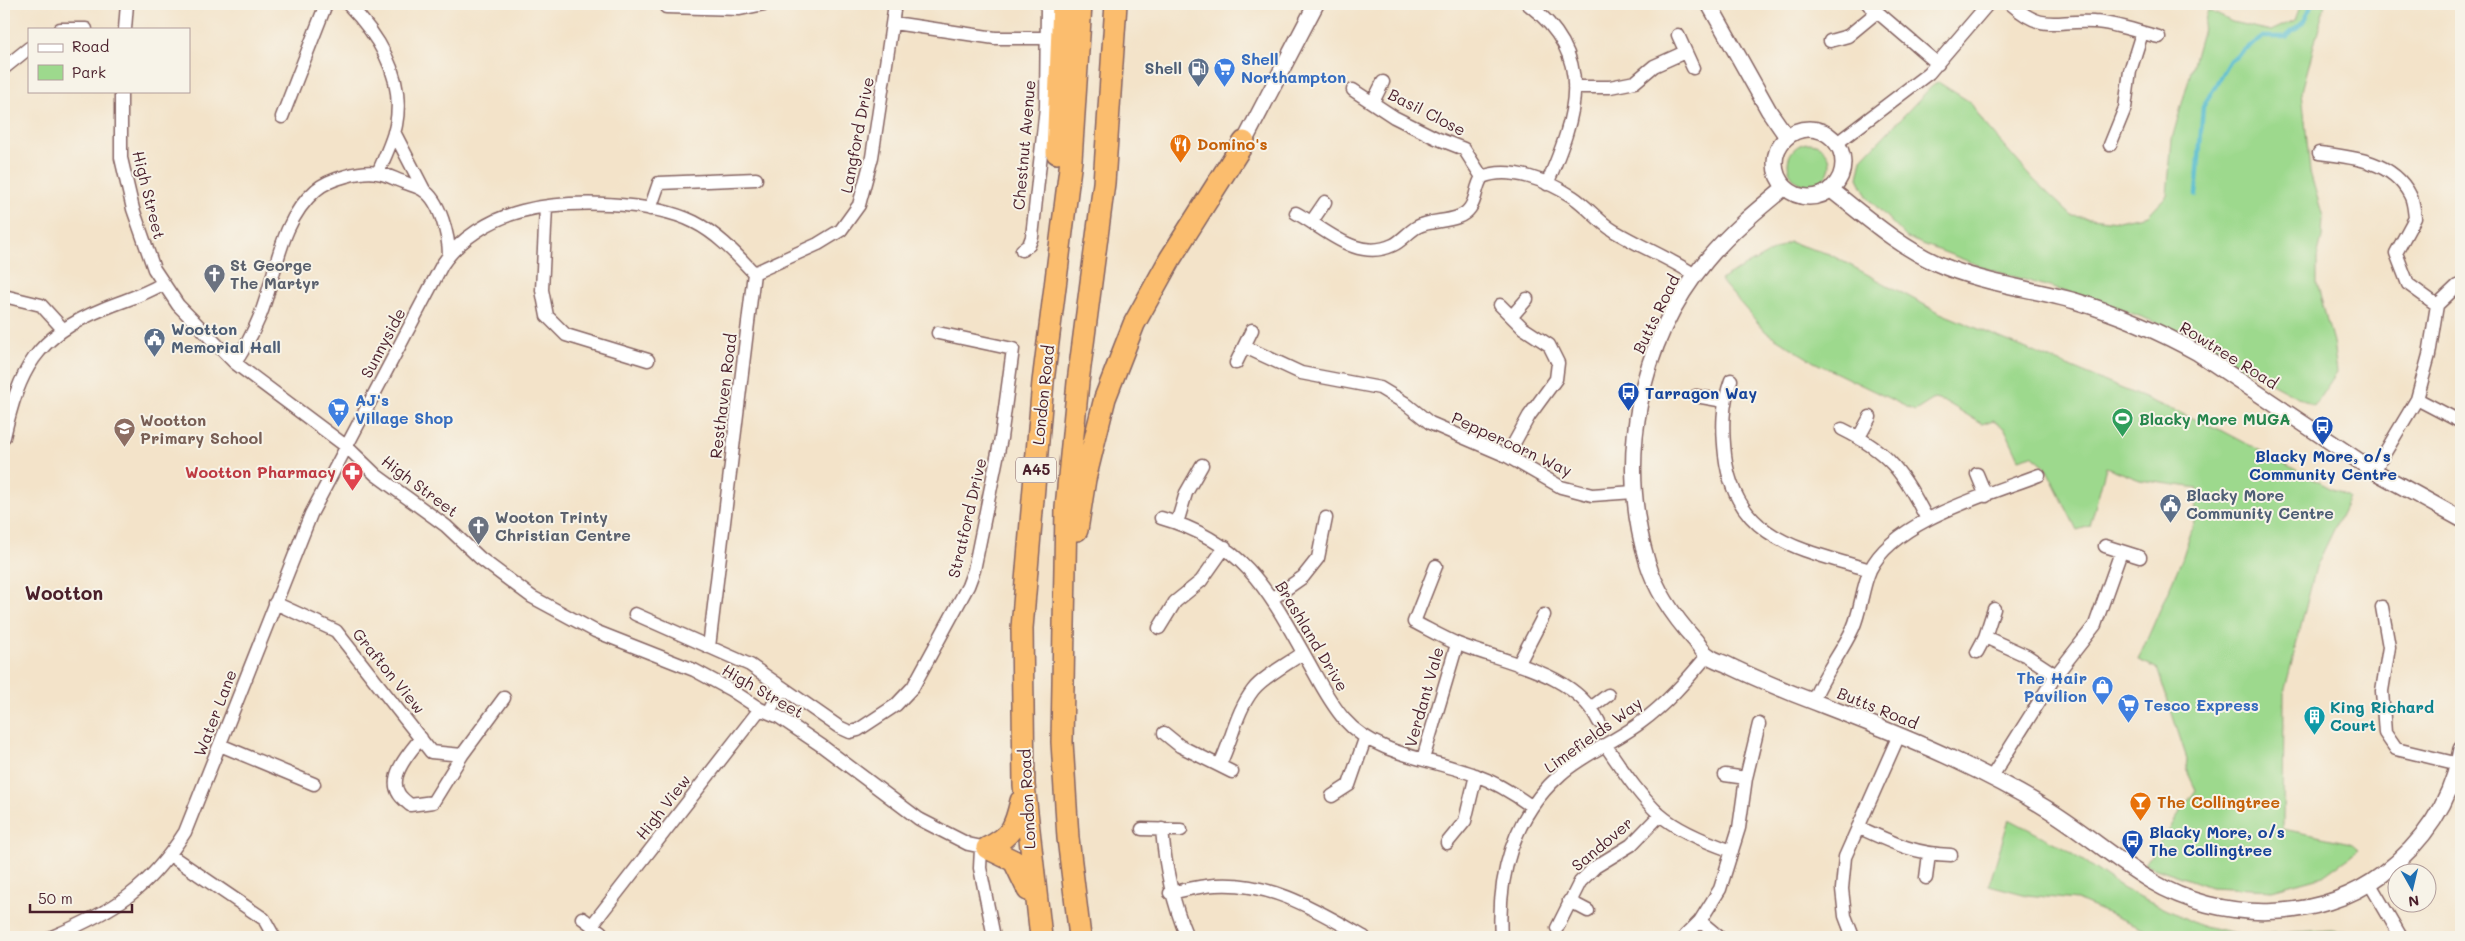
<svg xmlns="http://www.w3.org/2000/svg" width="2465" height="941" font-family="Mali,sans-serif">
<style>
.green{fill:#9dd98d;stroke:#747c5c}
.lines{fill:none;stroke-linecap:round;stroke-linejoin:round}
.stream{stroke:#52bbcf;stroke-width:4.5}
.minor-casing{stroke:#856462;stroke-width:15}
.tertiary-casing{stroke:#856462;stroke-width:18}
.trunk-casing{stroke:#856462;stroke-width:24}
.minor{stroke:#fff;stroke-width:12}
.tertiary{stroke:#fff;stroke-width:15}
.trunk{stroke:#fbbd6e;stroke-width:21}
.labels{text-anchor:middle;stroke-width:4;stroke-linejoin:round;paint-order:stroke}
.shield{fill:#f7f3e8;stroke:#7e5f64;stroke-width:1}
.shield-label{font-size:15px;font-weight:bold;fill:#4a1f2b}
.shop-label{font-size:16px;font-weight:bold;fill:#366cbe;stroke:#f7f3e8;text-anchor:start}
.service-label{font-size:16px;font-weight:bold;fill:#4e5e75;stroke:#f7f3e8;text-anchor:start}
.street-label{font-size:16px;fill:#4a1f2b;stroke:#f7f3e8}
.food-label{font-size:16px;font-weight:bold;fill:#c56008;stroke:#f7f3e8;text-anchor:start}
.worship-label{font-size:16px;font-weight:bold;fill:#5b616d;stroke:#f7f3e8;text-anchor:start}
.transit-label{font-size:16px;font-weight:bold;fill:#164399;stroke:#f7f3e8;text-anchor:start}
.leisure-label{font-size:16px;font-weight:bold;fill:#27864d;stroke:#f7f3e8;text-anchor:start}
.education-label{font-size:16px;font-weight:bold;fill:#785e54;stroke:#f7f3e8;text-anchor:start}
.health-label{font-size:16px;font-weight:bold;fill:#be3a42;stroke:#f7f3e8;text-anchor:end}
.culture-label{font-size:16px;font-weight:bold;fill:#0d838f;stroke:#f7f3e8;text-anchor:start}
.quarter-label{font-size:19px;font-weight:bold;fill:#4a1f2b;stroke:#f7f3e8}
</style>
<rect width="100%" height="100%" fill="#f7f3e8"/>
<filter id="ink" filterUnits="userSpaceOnUse"><feTurbulence type="fractalNoise" baseFrequency=".02" numOctaves="2"/><feDisplacementMap in="SourceGraphic" scale="10" xChannelSelector="R" yChannelSelector="G"/><feConvolveMatrix kernelMatrix="1 2 1 2 8 2 1 2 1" color-interpolation-filters="sRGB"/></filter>
<filter id="wash" filterUnits="userSpaceOnUse"><feTurbulence type="fractalNoise" baseFrequency=".0096" numOctaves="4" result="noise"/><feDisplacementMap in="SourceGraphic" scale="20" xChannelSelector="R" yChannelSelector="G"/><feGaussianBlur stdDeviation="1.12" result="paint"/><feColorMatrix in="noise" values="0 0 0 0 0 0 0 0 0 0 0 0 0 0 0 0 0 1.4 0 .05"/><feComposite in="paint" operator="in"/></filter>
<g filter="url(#wash)">
<rect width="100%" height="100%" fill="#f3e3c9"/>
<path class="green" d="M2301,4h24l-23,87 8,81 13,45 -1,21 -5,20v26l16,58 4,30 -23,34 -148,-80 -65,-24 -110,-32 -84,-32 -39,-40 -10,-20 4,-19 68,-71 8,-6 32,20 14,21 50,57 38,36 46,5 30,-6 19,-20 5,-56 36,-129 24,12 39,9 24,-11z
M1788 164a21 21 0 1 1 42 0a21 21 0 1 1-42 0Z
M1789,242l40,12 109,58 285,119 126,67 -33,69 -32,126 -1,136 68,14 8,7 -36,26 -51,14 -62,-3 -65,-23 51,-74 -10,-21 1,-10 -30,-91 -19,-8 44,-101 12,-37 4,-34 -58,-8 -34,-13 -16,59 -13,4 -32,-64 -13,-11 -13,4 -14,-30 -12,-9 -11,4 -36,-22 -12,-3 -19,12 -101,-49 -48,-30 -46,-52z
M2009,819l57,30 58,40 79,38 38,8 90,-5 24,2 3,5h-194l-88,-37 -49,-5 -38,-10z"/>
<g class="lines">
<path class="stream" d="M2196,195l7,-88 27,-47 33,-23h23l19,-17 7,-16"/>
</g>
</g>
<g filter="url(#ink)">
<g class="lines">
<defs>
<path id="minor" d="M348,4c32,33 57,74 48,121 -3,16 -12,33 -18,48
M1528,4c69,53 48,112 19,180
M1868,4l70,60
M2011,4c33,30 45,15 83,18 21,1 44,10 65,15
M666,7l74,2 24,-5
M894,23l101,15h51
M60,29h26
M125,29l2,-25
M1678,35l15,33
M1830,41l18,-5 29,-24
M4,68l25,-20
M1574,87h36l25,-5 19,-16 31,-14
M1353,90l41,27 42,21 28,11 18,28
M121,91v67l12,51 21,60 24,36 57,58 112,84 29,28 70,51 34,32 52,39 63,34 99,39 37,20 29,19 19,8 43,29 97,73 49,25 19,4
M1373,102l10,-20
M282,117l44,-113
M394,132l30,58
M1837,143l92,-70 59,-69
M2110,145l15,-37 5,-37 12,-38
M2319,153c34,4 74,8 91,42 4,7 4,16 5,23l-19,35 12,31 29,21
M546,207l-4,83 5,26 19,19 82,25
M650,209l9,-26 97,-4
M1296,213c30,16 61,49 97,32 9,-4 15,-13 24,-18 16,-9 42,-3 53,-19 7,-10 5,-20 12,-31 28,-12 68,5 91,20 15,10 26,25 41,34 27,16 55,27 81,44
M1312,221l13,-19
M1022,250l7,-5 3,-8 14,-130 1,-103
M754,273l64,-29 23,-14 18,-25 13,-48 23,-153
M4,296l37,9 21,23
M1500,305l23,23 26,17 9,18 -2,16 -27,37 -22,40
M1513,315l14,-16
M1245,347l56,26 79,15 25,15 25,20 77,33 54,31 31,8 42,-3
M235,363c10,-15 18,-30 25,-47 17,-43 19,-94 56,-126 12,-11 46,-20 61,-17 10,1 19,7 29,10 5,2 13,4 17,7 17,10 26,47 26,65
M1236,363l16,-33
M1731,380c-9,25 -9,48 -6,75 10,85 75,94 145,115
M1696,396l28,5
M2417,399l44,23
M1842,429c49,24 60,43 85,90
M4,437c15,-67 32,-101 99,-128 21,-9 39,-13 59,-25
M1859,437l11,-20
M2374,471l43,-72 12,-44 8,-50 20,-19 4,-1
M1977,474l9,22
M1161,518c85,24 109,76 149,147 10,18 20,38 34,54 31,36 88,40 131,56 20,7 38,18 56,31
M1177,523l9,-30 16,-28
M2105,546l35,11
M1436,566l-22,56c14,7 29,16 44,22 48,19 117,28 141,78
M1273,598l30,-21 15,-19 8,-40
M275,603l61,28 95,121 31,3
M2382,607l7,40 -7,44 3,42 11,16 63,15
M635,614l115,51 89,62 11,5 8,-2 38,-25 17,-18 55,-101 6,-16 27,-132 12,-89 -75,-16
M1159,628l16,-26 26,-21 24,-34
M1985,637l9,-28
M1977,652l8,-15 42,19 29,19
M1518,665l26,-50
M1813,701c10,-26 28,-47 40,-73 8,-18 9,-40 17,-58 24,-50 120,-76 169,-95
M1592,707l16,-12
M769,712l13,-24
M1164,733l16,13 52,26
M421,738c-10,13 -34,38 -22,56 2,4 8,8 11,11l23,-3 29,-47 42,-57
M220,745l94,39
M1606,746c16,23 32,48 53,68 19,17 50,29 73,37
M1423,759l34,-115
M1220,764c12,-24 16,-52 33,-74 10,-13 36,-27 50,-37
M1725,775l21,3
M1991,778l65,-103 39,-50 26,-73
M1332,796l17,-11 16,-46
M1858,827c33,15 56,27 93,28
M1142,829l39,1
M1162,829c3,39 10,72 25,108
M1447,843l18,-22 11,-46
M981,848l-1,20 14,69
M170,855l94,64 10,18
M1926,878l3,-24
M2370,884l31,53
M1170,893c15,-3 30,-7 45,-8 56,-4 103,26 149,52
M1569,901l19,10
M582,918l19,14
M1700,921l18,15
M592,925l168,-216
M1557,928l23,-46 15,-15 36,-22 29,-30
M1685,936l15,-15 20,-32 19,-61 7,-50 13,-54
M52,937c63,-27 96,-47 133,-105l126,-318 131,-249c18,-27 49,-46 80,-54 46,-12 130,-10 172,11 24,12 42,32 60,51l-45,374
M1501,937c-4,-60 12,-121 59,-162 20,-19 56,-34 80,-52 26,-19 46,-42 67,-67
M1853,937l-8,-21 -3,-27 3,-32 54,-122"/>
<path id="tertiary" d="M1709,4l60,107 18,26
M1775 163a34 34 0 1 1 68 0a34 34 0 1 1-68 0Z
M1244,142l72,-138
M1785,187c-28,23 -56,46 -79,74 -68,81 -89,199 -59,300 9,30 27,56 48,79 4,5 8,13 14,16 5,4 13,6 19,9 22,11 44,20 66,29 54,21 109,41 161,66 30,14 61,30 89,47 37,22 70,52 107,74 69,41 166,43 232,-7 41,-32 69,-72 78,-125
M1830,189c35,27 67,56 106,74 45,20 93,25 139,38 43,13 84,30 123,52l176,118 87,48"/>
<path id="trunk" d="M1057,153l6,-149
M1077,530l8,-51 20,-81 29,-74 36,-65 74,-117
M987,848l27,13 14,29
M987,848c25,-12 28,-21 34,-47
M1041,937l-17,-152 -2,-157 21,-246 28,-222 10,-156
M1080,937l-12,-99 -6,-96 4,-234 12,-126 26,-199 12,-179"/>
</defs>
<use href="#minor" class="minor-casing"/>
<use href="#tertiary" class="tertiary-casing"/>
<use href="#trunk" class="trunk-casing"/>
<use href="#minor" class="minor"/>
<use href="#tertiary" class="tertiary"/>
<use href="#trunk" class="trunk"/>
</g>
</g>
<defs>
<symbol id="fuel-pin" viewBox="-11 -11 22 30"><path d="M0 17L-7.5 6A9.5 9.5 0 1 1 7.5 6Z" fill="#5c6f8a" stroke="#f7f3e8"/><path d="M-5.5-6h7V0h2V4h1.3V-2.5L3-4.5l.8-.8L6-3V5H2.5V1h-1V6h-7ZM-4.2-4.7v3.2H.2V-4.7Z" fill="#fff"/></symbol>
<symbol id="supermarket-pin" viewBox="-11 -11 22 30"><path d="M0 17L-7.5 6A9.5 9.5 0 1 1 7.5 6Z" fill="#3f7fe0" stroke="#f7f3e8"/><path d="M-6-5.5h2.5l.6 2H6L4.5 2H-2.5L-4.4-4H-6ZM-1.5 3.2a1.3 1.3 0 1 0 .1 0ZM3 3.2a1.3 1.3 0 1 0 .1 0Z" fill="#fff"/></symbol>
<symbol id="restaurant-pin" viewBox="-11 -11 22 30"><path d="M0 17L-7.5 6A9.5 9.5 0 1 1 7.5 6Z" fill="#e8710a" stroke="#f7f3e8"/><path d="M-5-6h1v4h1v-4h1v4h1v-4h1v5L-1.5 .5V6h-2V.5L-5-1ZM5-6V6H3V1.5H1.5Q1.5-4 5-6Z" fill="#fff"/></symbol>
<symbol id="church-pin" viewBox="-11 -11 22 30"><path d="M0 17L-7.5 6A9.5 9.5 0 1 1 7.5 6Z" fill="#6b7280" stroke="#f7f3e8"/><path d="M-1.2-6h2.4v3.5h3.3v2.4h-3.3V6h-2.4V-.1h-3.3v-2.4h3.3Z" fill="#fff"/></symbol>
<symbol id="civic-pin" viewBox="-11 -11 22 30"><path d="M0 17L-7.5 6A9.5 9.5 0 1 1 7.5 6Z" fill="#5c6f8a" stroke="#f7f3e8"/><path d="M-.6-6.5H3V-4.5H.6V-3L4-1V1h2V6H-6V1h2V-1L-.6-3ZM-1.2 2.5V6h2.4V2.5Z" fill="#fff"/></symbol>
<symbol id="bus-pin" viewBox="-11 -11 22 30"><path d="M0 17L-7.5 6A9.5 9.5 0 1 1 7.5 6Z" fill="#1a4fb4" stroke="#f7f3e8"/><path d="M-5-6H5V4H4V6H2V4H-2V6H-4V4H-5ZM-3.5-4V0h7V-4ZM-3.5 1.2v1.5H-2V1.2ZM2 1.2v1.5H3.5V1.2Z" fill="#fff"/></symbol>
<symbol id="stadium-pin" viewBox="-11 -11 22 30"><path d="M0 17L-7.5 6A9.5 9.5 0 1 1 7.5 6Z" fill="#2e9e5b" stroke="#f7f3e8"/><path d="M0-5a6.5 5 0 1 0 0 10a6.5 5 0 1 0 0-10ZM-3.5-1.8h7v3.6h-7Z" fill="#fff"/></symbol>
<symbol id="school-pin" viewBox="-11 -11 22 30"><path d="M0 17L-7.5 6A9.5 9.5 0 1 1 7.5 6Z" fill="#8d6e63" stroke="#f7f3e8"/><path d="M0-5L7-2L0 1L-7-2ZM-4 1L0 2.5L4 1V4Q0 6-4 4Z" fill="#fff"/></symbol>
<symbol id="pharmacy-pin" viewBox="-11 -11 22 30"><path d="M0 17L-7.5 6A9.5 9.5 0 1 1 7.5 6Z" fill="#e0444e" stroke="#f7f3e8"/><path d="M-2-6h4v4h4v4h-4v4h-4v-4h-4v-4h4Z" fill="#fff"/></symbol>
<symbol id="shop-pin" viewBox="-11 -11 22 30"><path d="M0 17L-7.5 6A9.5 9.5 0 1 1 7.5 6Z" fill="#3f7fe0" stroke="#f7f3e8"/><path d="M-5-2.5h2.3a2.7 3.5 0 0 1 5.4 0H5L5.5 6h-11ZM-1.5-2.5h3a1.5 2.3 0 0 0-3 0Z" fill="#fff"/></symbol>
<symbol id="building-pin" viewBox="-11 -11 22 30"><path d="M0 17L-7.5 6A9.5 9.5 0 1 1 7.5 6Z" fill="#0f9aa8" stroke="#f7f3e8"/><path d="M-4-6H4V6H1V3H-1V6H-4ZM-2.5-4.3h1.7v1.8h-1.7ZM.8-4.3h1.7v1.8H.8ZM-2.5-1h1.7V.8h-1.7ZM.8-1h1.7V.8H.8Z" fill="#fff"/></symbol>
<symbol id="bar-pin" viewBox="-11 -11 22 30"><path d="M0 17L-7.5 6A9.5 9.5 0 1 1 7.5 6Z" fill="#e8710a" stroke="#f7f3e8"/><path d="M-6-5H6L.8 .8V4.5H3.5V6h-7V4.5H-.8V.8Z" fill="#fff"/></symbol>
</defs>
<g fill-rule="evenodd">
<use href="#fuel-pin" x="1186" y="56" width="25" height="34"/>
<use href="#supermarket-pin" x="1212" y="56" width="25" height="34"/>
<use href="#restaurant-pin" x="1168" y="132" width="25" height="34"/>
<use href="#church-pin" x="202" y="262" width="25" height="34"/>
<use href="#civic-pin" x="142" y="326" width="25" height="34"/>
<use href="#bus-pin" x="1616" y="380" width="25" height="34"/>
<use href="#supermarket-pin" x="326" y="396" width="25" height="34"/>
<use href="#stadium-pin" x="2110" y="406" width="25" height="34"/>
<use href="#bus-pin" x="2310" y="414" width="25" height="34"/>
<use href="#school-pin" x="112" y="416" width="25" height="34"/>
<use href="#pharmacy-pin" x="340" y="460" width="25" height="34"/>
<use href="#civic-pin" x="2158" y="492" width="25" height="34"/>
<use href="#church-pin" x="466" y="514" width="25" height="34"/>
<use href="#shop-pin" x="2090" y="674" width="25" height="34"/>
<use href="#supermarket-pin" x="2116" y="692" width="25" height="34"/>
<use href="#building-pin" x="2302" y="704" width="25" height="34"/>
<use href="#bar-pin" x="2128" y="790" width="25" height="34"/>
<use href="#bus-pin" x="2120" y="828" width="25" height="34"/>
</g>
<g class="labels">
<rect class="shield" x="1016" y="457.5" width="40" height="25" rx="4"/>
<g class="shield-label">
<text x="1036" y="475">A45</text>
</g>
<g class="shop-label">
<text x="1241" y="65">Shell<tspan x="1241" dy="18">Northampton</tspan></text>
<text x="355" y="406">AJ's<tspan x="355" dy="18">Village Shop</tspan></text>
<text x="2087" y="684" text-anchor="end">The Hair<tspan x="2087" dy="18">Pavilion</tspan></text>
<text x="2144" y="711">Tesco Express</text>
</g>
<g class="service-label">
<text x="1182" y="74" text-anchor="end">Shell</text>
<text x="171" y="335">Wootton<tspan x="171" dy="18">Memorial Hall</tspan></text>
<text x="2186" y="501">Blacky More<tspan x="2186" dy="18">Community Centre</tspan></text>
</g>
<g class="street-label">
<text transform="translate(1427 112) rotate(27)" y="6">Basil Close</text>
<text transform="translate(857 135) rotate(-79)" y="6">Langford Drive</text>
<text transform="translate(1024 145) rotate(-85)" y="6">Chestnut Avenue</text>
<text transform="translate(149 195) rotate(76)" y="6">High Street</text>
<text transform="translate(1656 314) rotate(-64)" y="6">Butts Road</text>
<text transform="translate(383 343) rotate(-62)" y="6">Sunnyside</text>
<text transform="translate(2229 355) rotate(32)" y="6">Rowtree Road</text>
<text transform="translate(1043 395) rotate(-84)" y="6">London Road</text>
<text transform="translate(723 396) rotate(-83)" y="6">Resthaven Road</text>
<text transform="translate(1512 444) rotate(25)" y="6">Peppercorn Way</text>
<text transform="translate(420 486) rotate(37)" y="6">High Street</text>
<text transform="translate(967 518) rotate(-77)" y="6">Stratford Drive</text>
<text transform="translate(1312 636) rotate(59)" y="6">Brashland Drive</text>
<text transform="translate(389 671) rotate(51)" y="6">Grafton View</text>
<text transform="translate(763 691) rotate(30)" y="6">High Street</text>
<text transform="translate(1424 697) rotate(-74)" y="6">Verdant Vale</text>
<text transform="translate(1878 708) rotate(22)" y="6">Butts Road</text>
<text transform="translate(215 713) rotate(-69)" y="6">Water Lane</text>
<text transform="translate(1593 735) rotate(-36)" y="6">Limefields Way</text>
<text transform="translate(1027 799) rotate(-93)" y="6">London Road</text>
<text transform="translate(663 807) rotate(-52)" y="6">High View</text>
<text transform="translate(1602 844) rotate(-40)" y="6">Sandover</text>
</g>
<g class="food-label">
<text x="1197" y="150">Domino's</text>
<text x="2157" y="808">The Collingtree</text>
</g>
<g class="worship-label">
<text x="230" y="271">St George<tspan x="230" dy="18">The Martyr</tspan></text>
<text x="495" y="523">Wooton Trinty<tspan x="495" dy="18">Christian Centre</tspan></text>
</g>
<g class="transit-label">
<text x="1645" y="399">Tarragon Way</text>
<text x="2323" y="462" text-anchor="middle">Blacky More, o/s<tspan x="2323" dy="18">Community Centre</tspan></text>
<text x="2149" y="838">Blacky More, o/s<tspan x="2149" dy="18">The Collingtree</tspan></text>
</g>
<g class="leisure-label">
<text x="2139" y="425">Blacky More MUGA</text>
</g>
<g class="education-label">
<text x="140" y="426">Wootton<tspan x="140" dy="18">Primary School</tspan></text>
</g>
<g class="health-label">
<text x="336" y="478">Wootton Pharmacy</text>
</g>
<g class="culture-label">
<text x="2330" y="713">King Richard<tspan x="2330" dy="18">Court</tspan></text>
</g>
<g class="quarter-label">
<text x="64" y="600">Wootton</text>
</g>
</g>
<rect width="2465" height="941" fill="none" stroke="#f7f3e8" stroke-width="20"/>
<rect x="28" y="28" width="162" height="65" fill="#f7f3e8" stroke="#b29e9c"/>
<rect x="38" y="44" width="25" height="8" fill="#ffffff" stroke="#b29e9c"/>
<text x="72" y="52" font-size="15" fill="#4a1f2b">Road</text>
<rect x="38" y="65" width="25" height="15" fill="#9dd98d" stroke="#b29e9c"/>
<text x="72" y="78" font-size="15" fill="#4a1f2b">Park</text>
<g transform="translate(2412 888) rotate(172)"><circle r="24" fill="#f7f3e8" stroke="#b29e9c"/>
<path d="M0-4L9 19L0 12L-9 19Z" fill="#1f6fb2"/>
<text y="-8" font-size="14" font-weight="bold" text-anchor="middle" fill="#4a1f2b">N</text>
</g>
<path d="M30 904v8h102v-8" fill="none" stroke="#4a1f2b" stroke-width="2.5"/>
<text x="38" y="904" font-size="15" fill="#4a1f2b" stroke="#f7f3e8" stroke-width="4" paint-order="stroke">50 m</text>
</svg>
